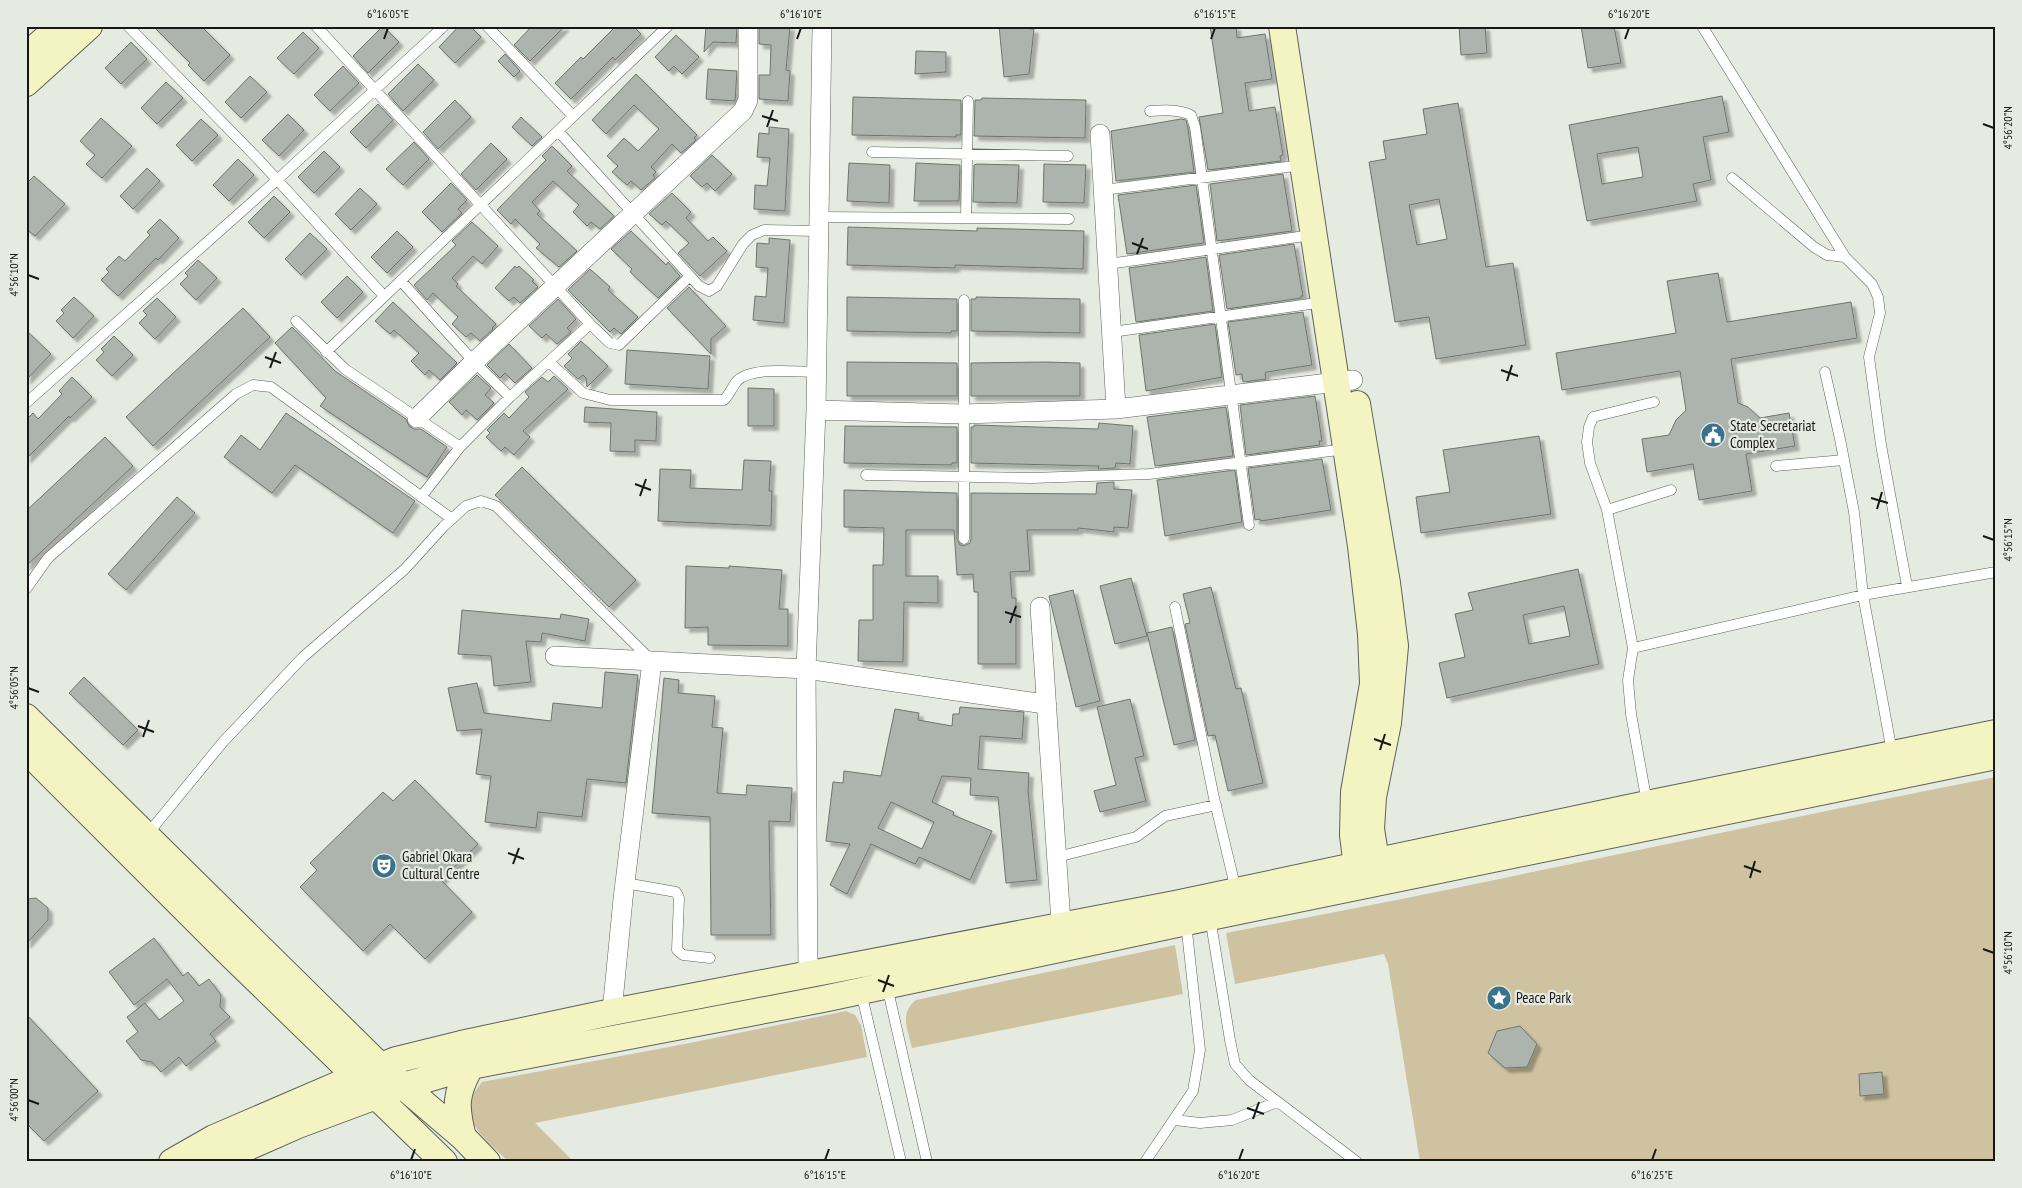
<svg xmlns="http://www.w3.org/2000/svg" width="2022" height="1188" font-family="'PT Sans Narrow',sans-serif">
<style>
.green{fill:#cec2a1}
.building{fill:#acb4ad;stroke:#6d756e;fill-rule:evenodd;filter:url(#shadow)}
.lines{fill:none;stroke-linecap:round;stroke-linejoin:round}
.lane-casing{stroke:#5d6159;stroke-width:11}
.street-casing{stroke:#5d6159;stroke-width:20}
.secondary-casing{stroke:#5d6159;stroke-width:28}
.lane{stroke:#fff;stroke-width:10}
.street{stroke:#fff;stroke-width:19}
.secondary{stroke:#f4f4c3;stroke-width:26}
.ticks{fill:none;stroke:#171815;stroke-width:2}
.labels{text-anchor:middle;stroke-width:4.5;stroke-linejoin:round;paint-order:stroke}
.poi-label{font-size:15px;fill:#171815;stroke:#e6ebe2;text-anchor:start}
.neatline{fill:none;stroke:#171815;stroke-width:2}
.ticks-label{font-size:12px;text-anchor:middle;fill:#171815}
</style>
<defs>
<filter id="shadow"><feDropShadow dx="4.5" dy="4.5" stdDeviation="1" flood-color="#0004"/></filter>
</defs>
<rect width="100%" height="100%" fill="#e6ebe2"/>
<path class="green" d="M1996,777v385h-576l-32,-198 -4,-10 -149,30 -9,-51c257,-48 513,-106 770,-156z
M1175,945l8,49 -271,54c-4,-19 -13,-35 4,-48z
M846,1011l9,4 6,10 6,32 -332,66 39,39h-65c-25,-24 -57,-46 -27,-80l208,-39z"/>
<path class="building" d="M153,26h48l29,29 -26,26 -16,-16 2,-2z
M383,26l16,16 -31,31 -15,-17z
M459,26h11l11,11 -26,26 -16,-16z
M532,26h33l-35,35 -16,-16z
M616,26h17l8,8 -26,26 -2,-3 -42,42 -16,-16 26,-26 2,2z
M706,26h31l-1,17 -23,-1 -9,10z
M759,26h31l-4,44 4,1 -2,30 -29,-2v-24h11l1,-30 -12,-1z
M999,26l35,3 -5,45 -25,3z
M1210,26h26l1,12 28,-4 7,45 -27,4 4,28 26,-4 8,48 -3,1 1,5 -73,9 -9,-53 24,-4z
M1459,26h26l2,27 -26,2z
M1581,26h33l7,37 -33,5z
M303,32l16,16 -25,26 -17,-16z
M676,35l23,22 -17,17 -8,-8 -5,5 -14,-14z
M131,42l16,17 -26,25 -16,-16z
M916,51l30,1v20l-31,2z
M505,54l15,17 -6,6 -16,-16z
M418,64l16,16 -31,31 -15,-17z
M343,66l16,17 -29,28 -16,-16z
M708,69l29,2 -2,30 -29,-2z
M636,74l61,61 -3,3 2,2 -15,13 -9,-9 -21,23 5,5 -3,3 2,3 -14,12 -10,-9 -4,4 -15,-13 6,-6 -11,-10 17,-18 14,13 21,-22 -25,-24 -28,29 -14,-14z
M250,76l17,16 -26,26 -16,-16z
M166,82l17,16 -26,26 -16,-16z
M1722,96l7,36 -26,5 8,43 -18,4 4,17 -110,20 -18,-96zM1638,147l5,30 -41,7 -5,-30z
M853,97l108,3v35h-5v2l-104,-2z
M982,98l104,2 -1,38 -111,-2 1,-36h6z
M455,100l16,17 -33,32 -15,-17z
M1458,103l28,164 27,-4 13,82 -90,14 -7,-42 -34,5 -26,-160 17,-3 -3,-18 44,-7 -4,-25zM1439,199l8,40 -30,6 -8,-40z
M378,104l15,16 -27,28 -16,-16z
M288,114l16,16 -25,26 -17,-16z
M521,117l21,20 -10,9 -20,-19z
M101,118l31,28 -30,32 -16,-14 9,-9 -15,-14z
M201,119l17,16 -26,26 -16,-16z
M1181,119l5,1 2,9 6,43 -78,9 -5,-50z
M769,127l20,2 -4,82 -31,-2 1,-24 12,1 3,-28 -13,-1 2,-24 10,1z
M414,142l15,17 -26,26 -17,-16z
M491,143l16,16 -31,31 -15,-16z
M552,146l20,20 -5,5 47,45 -14,13 -9,-7 -4,4 -14,-14 6,-7 -26,-24 -21,21 8,9 -3,3 40,37 -18,16 -23,-19 4,-4 -25,-25 -4,5 -14,-14 49,-50 -4,-4z
M324,151l16,16 -26,26 -16,-16z
M712,155l20,19 -17,17 -8,-8 -5,4 -12,-11z
M238,159l16,16 -25,26 -16,-16z
M849,163l41,2 -1,38 -42,-2z
M916,163l44,2 -1,36h-45z
M977,164l42,1 -2,38 -44,-1 1,-37z
M1044,164l42,1 -2,38 -41,-1z
M147,168l13,13 -27,28 -13,-13z
M1283,174l9,57 -75,10 -7,-57z
M34,176l31,28 -30,32 -9,-7v-45z
M451,183l16,17 -9,9 4,4 -20,19 -20,-20z
M1196,185l8,58 -77,11 -9,-59z
M360,188l17,16 -26,26 -16,-16z
M672,193l19,19 -5,6 22,23 5,-4 14,14 -27,25 -22,-23 11,-10 -23,-22 -4,4 -13,-11z
M274,196l16,16 -26,26 -16,-16z
M160,219l19,19 -21,22 -2,-2 -38,38 -17,-16 8,-8 -3,-3 13,-13 6,5 25,-26 -3,-3z
M472,222l26,24 -16,18 -9,-8 -21,22 6,6 -2,2 40,38 -4,4 1,1 -13,12 -9,-8 -5,4 -14,-13 6,-7 -25,-24 -6,7 -13,-15 42,-40 -4,-4z
M848,227l129,4v-3l107,3 -1,38 -128,-4v3l-108,-3z
M397,231l16,16 -26,26 -16,-16z
M631,231l35,34 2,-3 12,14 -22,22 -28,-26 2,-3 -21,-20z
M310,233l17,16 -26,26 -16,-16z
M769,238l21,2 -6,83 -31,-3 2,-24 11,1 2,-29 -12,-1 1,-24 12,1z
M1294,244l9,52h-2v2l-74,11 -8,-54z
M1206,257l7,54 -77,11 -7,-54z
M198,260l19,18 -21,22 -16,-16 8,-8 -3,-3z
M515,266l2,2 2,-2 15,14 -2,1 6,6 -18,16 -6,-6 -5,4 -14,-13z
M590,269l20,18 -2,3 30,27 -17,17 -7,-6 -4,4 -42,-42z
M1718,273l9,49 124,-20 6,36 -126,21 7,44 10,4 12,11 29,-5 6,33 -49,8 6,37 -53,9 -6,-36 -46,8 -5,-33 27,-4 7,-15 10,-10 -6,-39 -118,19 -6,-37 120,-20 -9,-52z
M347,276l16,16 -26,26 -16,-16z
M689,287l37,39 -15,13v15l-44,-46z
M74,297l20,19 -21,22 -17,-17 8,-8 -3,-3z
M847,297l110,2v32h-6v2l-104,-2z
M976,297l104,2v34l-109,-2v-32h5z
M157,298l19,19 -21,22 -16,-16 8,-8 -4,-4z
M558,299l18,20 -9,9 4,4 -14,12 -11,-10 -4,4 -13,-12z
M393,302l64,61 -17,17 -11,-10 -4,5 -14,-14 8,-8 -25,-23 -4,4 -15,-13z
M243,308l27,29 -117,109 -27,-29z
M1303,312l9,53 -45,7 -2,1 1,6 -23,3 -1,-8 -6,1 -8,-53z
M1215,324l7,53 -76,14 -7,-56z
M292,327l43,44 71,48 3,7 5,3h7l26,18 -20,30 -107,-71 6,-8 -51,-55z
M26,330l25,24 -25,26z
M114,336l19,19 -21,21 -16,-16 8,-8 -3,-3z
M581,341l27,25 -21,21 -1,-9 -3,-3 -5,4 -14,-13 8,-8 -4,-4z
M509,344l23,24 -17,15 -10,-10 -5,5 -13,-13z
M627,350l83,6 -2,33 -83,-5z
M847,362l110,1v33h-110z
M1045,362l35,1v33h-109v-33z
M477,375l14,13 -6,7 9,8 -17,17 -11,-10 -4,5 -13,-13z
M554,376l14,13 -45,42 7,6 -16,18 -9,-8 -4,4 -15,-14 4,-4 -3,-3 17,-17 5,5 20,-21 -4,-5 17,-15 6,5z
M72,377l20,20 -22,21 -1,-2 -43,43v-39l7,-7 5,6 24,-25 -3,-3z
M748,388l26,1v37h-26z
M1315,396l7,45h-3l1,4 -74,10 -6,-50z
M585,407l72,5 -1,29 -21,-1v12l-25,-1 1,-28 -27,-1z
M1226,407l7,49 -78,10 -8,-49z
M286,413l129,88 -22,32 -98,-68 -23,28 -48,-36 17,-22 19,15z
M1099,423l34,3 -3,38 -14,-1 -1,5 -17,1 1,-3 -128,-3v-36h3v-2l124,4z
M845,426l112,1v36h-5v2l-108,-2z
M1539,436l12,78 -130,19 -5,-36 34,-5 -7,-42z
M105,437l28,29 -107,100v-55z
M1322,459l9,51 -70,11 -1,-2 -5,1 -7,-52z
M744,460l27,1 -2,30h3l-1,35 -113,-5 2,-52 31,1 -1,18 52,2z
M522,467l114,113 -27,27 -114,-112z
M1235,470l7,52 -77,14 -8,-56z
M1114,482v7l18,1 -4,38 -14,-1v5l-36,-4v2h-51l3,41 -20,1 2,26h4v66h-38v-72h-4l-1,-18 -16,1 -3,-45h-48v46h32v27l-34,-1 -1,60 -45,-1 1,-41h14v-55h10l1,-37 -40,-1v-37l113,3v46l3,6 4,1 6,-3 1,-4v-46l125,1 1,-11z
M177,497l18,16 -69,77 -18,-16z
M686,566l43,2v-2l53,4 -3,39h9v37l-80,-1v-18l-23,1z
M1578,569l21,95 -152,34 -8,-35 26,-6 -10,-43 18,-4 -5,-17zM1564,606l6,30 -41,8 -6,-29z
M1131,578l16,58 -32,8 -15,-58z
M1211,587l25,102 5,-1 22,95 -35,8 -13,-56 -7,1 -23,-112 5,-1 -7,-29z
M1073,590l27,111 -24,6 -27,-111z
M462,610l98,9 1,-5 28,5 -4,22 -43,-8 -1,9 -15,-1 5,41 -37,4 -3,-30 -33,-2z
M1172,627l23,113 -21,5 -27,-112z
M605,672l33,3 -12,108 -39,-4 -5,38 -44,-5 -2,16 -51,-6 6,-46 -15,-2 6,-45 -25,2 -9,-43 29,-5 7,30 67,8 2,-18 49,5z
M84,677l54,53 -15,15 -54,-52z
M664,678l15,2 -1,13 37,3 -3,31 11,1 -6,65 29,2 1,-10 45,3 -2,34 -21,-1 2,114h-60l-1,-118 -58,-4z
M1130,699l14,57 -9,2 11,43 -46,11 -6,-21 22,-6 -19,-78z
M960,707l64,5 -2,27 -42,-3 -2,33 51,4 -1,17 9,90 -31,3 -8,-86 -28,-2 1,-17 -29,-2 -10,26 22,10 -1,3 39,16 -22,49 -51,-23 -4,7 -44,-20 -24,50 -17,-9 20,-41 -24,-3 7,-59 10,1 1,-12 37,5 14,-67 24,4 -1,7 34,6 1,-12h6zM891,802l43,20 -12,27 -44,-21z
M415,780l63,64 -37,36 31,32 -47,47 -35,-35 -27,27 -63,-64 17,-17 -7,-7 73,-71 10,9z
M36,898l12,10v12l-22,24v-45z
M154,938l29,38 5,-4 11,14 10,-7 12,16 -1,12 10,10 -20,17 6,7 -30,25 -7,-9 -18,15 -9,-10 -11,-2 -15,-19 12,-9 -11,-15 18,-14 14,17 25,-19 -17,-22 -33,26 -25,-33z
M26,1014l72,77 -54,50 -18,-18z
M1520,1026l17,18 -10,23 -22,1 -17,-15 9,-22z
M1882,1072l2,22 -24,2 -1,-22z"/>
<g class="lines">
<defs>
<path id="lane" d="M128,26l129,132 127,138
M316,26l274,298 20,19 9,2 71,-69
M487,26l86,90
M1702,26l143,231 27,27 6,13 2,16 -11,44 12,88 26,141
M1150,111c14,-1 27,-2 41,4l4,12 54,398
M558,131l141,155 10,5 8,-5 26,-42 9,-9 12,-5 55,1
M872,152l196,4
M1732,178l82,69 13,8 18,2
M1103,190l200,-25
M819,217l250,2
M966,218l2,-117
M1108,264l204,-29
M401,281l73,81 36,35
M296,321l49,48 115,78
M1112,332l212,-30
M326,352l342,-326
M549,362l34,31 27,7h114c6,-6 8,-13 13,-19 15,-15 60,-9 80,-9
M1825,372l15,67 14,73 9,83 29,157
M26,403l251,-223 167,-154
M1776,466l68,-6
M866,475l166,3 117,-4 197,-25
M421,497l39,-50 50,-50 80,-73
M1607,510l64,-20
M964,539v-239
M26,589l22,-31 188,-164 17,-9 18,2 181,132
M1175,607l39,191 22,92
M1633,648l-26,-138 -17,-47 -3,-21 2,-15 4,-10 61,-15
M1647,803l-16,-89 -3,-34 5,-32 230,-53 133,-23
M146,836l77,-94 80,-85 102,-88 39,-43 22,-20 15,-5 15,5 155,154
M1057,857l79,-20 29,-21 51,-11
M625,883l51,9 3,6 -2,52 6,5 27,3
M1210,917l20,123 5,24 14,16 108,82
M887,986l40,176
M861,992l40,170
M1175,1120l25,3 32,-3 45,-18
M1145,1162l48,-71 7,-41 -14,-127"/>
<path id="street" d="M1100,134l16,275
M816,410l147,4 153,-5 237,-29
M417,418l57,-56 269,-251 5,-11v-74
M1040,607l22,331
M555,656l251,13 232,34 9,3
M808,975l-2,-306 10,-259 6,-384
M612,1012l11,-113 29,-238"/>
<path id="secondary" d="M1282,26l79,520 10,88 2,50 -19,108 -1,43 6,47
M26,56l34,-30
M26,83l63,-57
M1357,404l30,179 8,63 -7,77 -15,74 -2,32 5,32 6,17
M26,717l355,350 82,70 24,25
M26,750l201,201 217,211
M463,1137c-8,-30 -8,-44 8,-71
M172,1162l42,-24 158,-68 24,-10 65,-16 151,-32 563,-108 472,-100 349,-71
M214,1162l84,-37 105,-39 68,-20 352,-67 387,-82 786,-161"/>
</defs>
<use href="#lane" class="lane-casing"/>
<use href="#street" class="street-casing"/>
<use href="#secondary" class="secondary-casing"/>
<use href="#lane" class="lane"/>
<use href="#street" class="street"/>
<use href="#secondary" class="secondary"/>
</g>
<path class="ticks" d="M384,39l4,-11M797,39l4,-11M1211,39l4,-11M1625,39l4,-11M762,116l16,5M1983,124l11,4M767,127l6,-17M1132,243l16,6M1137,254l6,-16M28,275l11,4M265,357l16,6M270,368l6,-16M1501,370l17,6M1507,381l5,-16M635,484l16,6M640,496l6,-17M1871,498l17,5M1877,509l5,-17M1983,536l11,4M1005,612l16,5M1010,623l6,-17M28,688l11,4M138,726l16,6M143,737l6,-17M1374,739l17,6M1380,750l5,-16M508,853l16,6M513,864l6,-16M1744,866l17,6M1750,878l5,-17M1983,949l11,4M878,980l16,6M883,992l6,-17M28,1100l11,4M1247,1108l17,6M1253,1119l6,-17M411,1160l4,-11M825,1160l4,-11M1239,1160l4,-11M1652,1160l4,-11"/>
<defs>
<symbol id="civic-disc" viewBox="-11 -11 22 22"><circle r="9.5" fill="#38728b" stroke="#e6ebe2"/><path d="M-.6-6.5H3V-4.5H.6V-3L4-1V1h2V6H-6V1h2V-1L-.6-3ZM-1.2 2.5V6h2.4V2.5Z" fill="#fff"/></symbol>
<symbol id="theatre-disc" viewBox="-11 -11 22 22"><circle r="9.5" fill="#38728b" stroke="#e6ebe2"/><path d="M-5-5.5Q0-4 5-5.5V0Q5 5 0 6Q-5 5-5 0ZM-3.3-2.5H-1v1.5H-3.3ZM1-2.5H3.3v1.5H1ZM-2.8 1Q0 5.5 2.8 1Z" fill="#fff"/></symbol>
<symbol id="sight-disc" viewBox="-11 -11 22 22"><circle r="9.5" fill="#38728b" stroke="#e6ebe2"/><path d="M0-6L1.8-2.2L6-1.7L2.9 1.2L3.7 5.4L0 3.3L-3.7 5.4L-2.9 1.2L-6-1.7L-1.8-2.2Z" fill="#fff"/></symbol>
</defs>
<g fill-rule="evenodd">
<use href="#civic-disc" x="1699" y="421" width="28" height="28"/>
<use href="#theatre-disc" x="370" y="852" width="28" height="28"/>
<use href="#sight-disc" x="1485" y="984" width="28" height="28"/>
</g>
<g class="labels">
<g class="poi-label">
<text x="1730" y="431">State Secretariat<tspan x="1730" dy="17">Complex</tspan></text>
<text x="402" y="862">Gabriel Okara<tspan x="402" dy="17">Cultural Centre</tspan></text>
<text x="1516" y="1003">Peace Park</text>
</g>
</g>
<rect width="2022" height="1188" fill="none" stroke="#e6ebe2" stroke-width="55"/>
<rect x="28" y="28" width="1966" height="1132" class="neatline"/>
<g class="ticks-label">
<text x="388" y="18">6°16'05"E</text>
<text x="801" y="18">6°16'10"E</text>
<text x="1215" y="18">6°16'15"E</text>
<text x="1629" y="18">6°16'20"E</text>
<text transform="translate(2008 128) rotate(-90)" y="4">4°56'20"N</text>
<text transform="translate(14 275) rotate(-90)" y="4">4°56'10"N</text>
<text transform="translate(2008 540) rotate(-90)" y="4">4°56'15"N</text>
<text transform="translate(14 688) rotate(-90)" y="4">4°56'05"N</text>
<text transform="translate(2008 953) rotate(-90)" y="4">4°56'10"N</text>
<text transform="translate(14 1100) rotate(-90)" y="4">4°56'00"N</text>
<text x="411" y="1179">6°16'10"E</text>
<text x="825" y="1179">6°16'15"E</text>
<text x="1239" y="1179">6°16'20"E</text>
<text x="1652" y="1179">6°16'25"E</text>
</g>
</svg>
